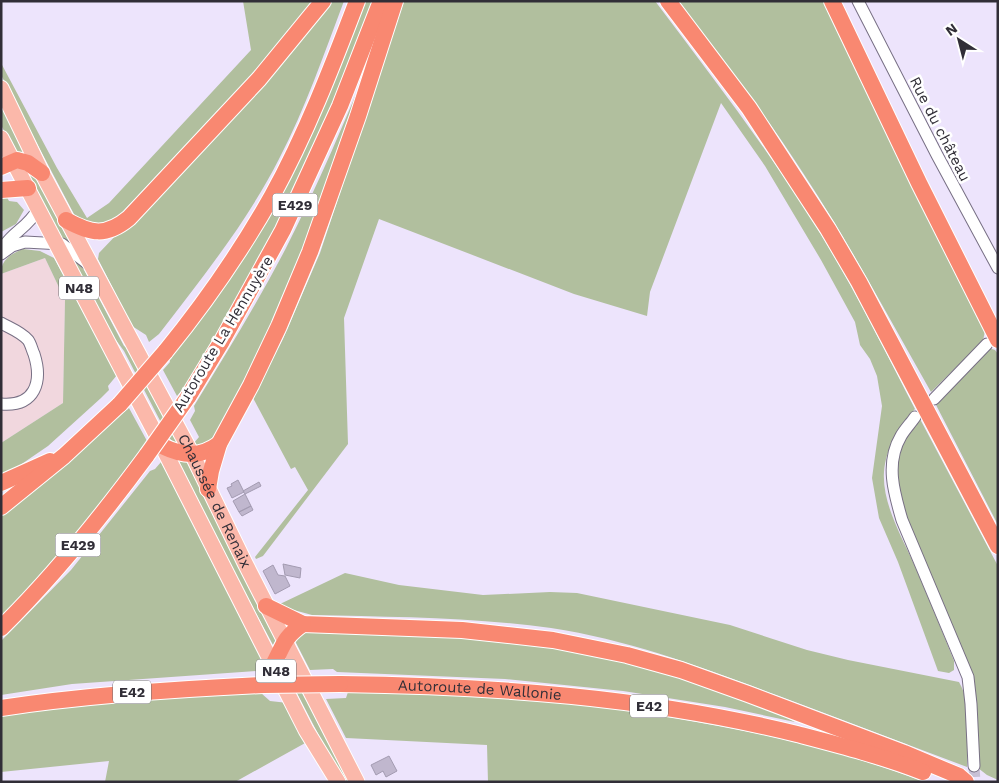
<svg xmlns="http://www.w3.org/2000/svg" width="999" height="783" font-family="'Work Sans',sans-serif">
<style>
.industrial{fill:#f1d7de}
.green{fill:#b1bf9e}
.building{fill:#c0b7ce;stroke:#a39bb1}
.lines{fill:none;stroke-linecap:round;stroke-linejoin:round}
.minor-tunnel{stroke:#c7c0d5;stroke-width:11;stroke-dasharray:11 5.5;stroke-linecap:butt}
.minor-casing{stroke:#776f84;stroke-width:13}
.major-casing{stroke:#fff;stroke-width:17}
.highway-casing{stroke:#fff;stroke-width:18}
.minor{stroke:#fff;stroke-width:11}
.major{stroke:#fbb8aa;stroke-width:15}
.highway{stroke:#f98871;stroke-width:16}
.highway-bridge-casing{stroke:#fff;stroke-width:18;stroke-linecap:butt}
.highway-bridge{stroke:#f98871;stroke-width:16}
.labels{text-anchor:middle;stroke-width:5;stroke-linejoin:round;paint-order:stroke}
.shield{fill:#fff;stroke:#6f6d73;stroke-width:1}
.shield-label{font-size:14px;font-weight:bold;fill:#312e37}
.street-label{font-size:15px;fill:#312e37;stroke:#fff}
</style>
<rect width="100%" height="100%" fill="#ede4fc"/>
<path class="industrial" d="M45,258l20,42 -2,103 -62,40v-169z"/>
<path class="green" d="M243,1h71l-40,51 -163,172 -13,4 -22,-10 -75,-143v-12l56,105 30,50 22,-15 142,-153z
M327,1h17c-20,53 -39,108 -65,158 -32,63 -77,119 -120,175l-10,8 -3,-7 -14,-9 -34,-67 1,-6 169,-177z
M363,1h13l-84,198 -106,189 -3,1 -6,7 -14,-26 7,-8 -1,-4 53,-71z
M404,1h251c64,85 131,171 184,264 27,47 51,96 76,144 -16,19 -29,38 -31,63 -2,31 17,63 29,90 14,33 28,66 41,99v9l-5,3 -11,-2 -40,-109 -19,-44 -7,-40 10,-72 -5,-30 -7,-17 -10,-14 -5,-23 -34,-62 -56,-94 -44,-63 -71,189 -3,24 -73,-22 -195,-75 -35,99 4,126 -85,112 -7,3 -1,-2 53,-67 -13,-23 -4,2 -38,-71 30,-59 37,-86z
M678,1h145l162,330 -2,10 -52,51c-41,-72 -80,-146 -126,-216 -39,-61 -83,-118 -127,-175z
M373,53l-74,218 -76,161 -27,17 -3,-5 6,-7 -9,-17 5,-9 -1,-5c32,-52 64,-104 92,-158 32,-63 60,-129 87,-195z
M1,99l35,68 -20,-13 -15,-29z
M29,170l6,6 37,71 -12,-8 -35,-66z
M1,186l8,15 8,1 7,8 -8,14 -15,8z
M23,249l17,2 14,7 63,117 -9,11 1,4 -8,8 -53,48 -38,26 -1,16 -8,5v-50l62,-40 2,-103 -20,-42 -44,16c0,-15 10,-20 22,-25z
M66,251l16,15 42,80 5,3 48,89v7l-8,-7 -45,-87 -20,-27z
M989,348l6,2 3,4v171l-63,-122z
M129,408l18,33 -4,7 -33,48 -109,126v-109l118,-102 5,1z
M920,419l78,147v214l-11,-5 -9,-7 -2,-65 -78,-201 -3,-41 9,-23z
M172,455l16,3 90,177 -5,10z
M161,462l110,208 -199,14 -71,11v-54l70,-71 79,-99 5,-2z
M345,573l54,12 84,10 67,-3 27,1 153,32 77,25 41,10 111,22c14,24 8,58 8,85 -63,-24 -125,-47 -188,-71 -75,-28 -149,-56 -228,-68 -79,-11 -160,-11 -239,-13l-22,-6 -10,-5z
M312,629l203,12 56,7 95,22 110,42 19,10 -70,-15 -102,-16 -118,-12 -168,-7 -4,-3 -23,1 -16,-31v-4z
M289,657l64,125h-10l-58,-112z
M348,692c28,0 55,0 83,0 62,2 124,9 185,17 105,15 209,35 309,73h-437l-1,-37 -141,-7 -20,-39 20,-1z
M261,693l9,8 18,2 19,39 -72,40h-130l4,-21 -108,11v-59l176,-16z"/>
<path class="building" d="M238,480l6,12 -12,6 -5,-10 5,-2 -1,-2z
M259,482l2,4 -16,8 -2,-3z
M245,494l6,12 -12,6 -6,-11z
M251,506l2,4 -11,6 -3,-4z
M283,564l18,4 -1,10 -15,-3z
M273,565l5,10 7,1 5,10 -15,8 -12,-23z
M389,756l8,15 -11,6 -3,-6 -7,4 -5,-10z"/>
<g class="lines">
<path class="minor-tunnel" d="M974,766l1,16"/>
<defs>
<path id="minor" d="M858,1l79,154 61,113
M3,248c9,-16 25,-20 35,-39
M1,254l11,-8 13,-4 37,2 26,20
M1,323c9,5 20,9 27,17 3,4 4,10 6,14 9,28 1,53 -33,50
M934,399l53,-55
M915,417c-4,6 -10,12 -14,19 -16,27 -7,57 1,84l66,157 3,27 3,62"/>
<g id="major">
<path id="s1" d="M1,88l41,85 150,281 53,109 112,219"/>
<path d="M1,138l161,308 144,284 32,52"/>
</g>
<g id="highway">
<path d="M668,1l81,107 79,121 31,53 139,264"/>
<path d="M832,1l87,182 79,157"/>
<path d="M1,167l16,-7 11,3 14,10"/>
<path d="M1,190l27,-2"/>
<path d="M66,220c25,14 40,17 63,-2l130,-139 64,-78"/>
<path d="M165,352c40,-49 76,-101 107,-156 34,-62 60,-129 85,-195"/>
<path d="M188,397l34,-56 61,-111 57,-124 41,-105"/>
<path d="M162,446c21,10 38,12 57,-2"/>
<path d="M1,483l49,-22"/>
<path d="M208,489l3,-18 8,-27 32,-59 28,-59 31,-74 48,-136 37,-115"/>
<path d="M1,507l63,-51 56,-52"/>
<path d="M266,606l37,18 159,6 91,10 74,15 54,15 67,24 156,59 55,23 7,6"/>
<path d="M1,628c54,-53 101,-112 146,-173"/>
<path d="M273,665c11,-20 10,-27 30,-41"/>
<path id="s2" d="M340,684c153,2 307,13 457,50 42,11 85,22 126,38"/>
<path d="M1,708c87,-13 174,-19 262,-23"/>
</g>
</defs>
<use href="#minor" class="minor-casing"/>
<use href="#major" class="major-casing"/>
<use href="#highway" class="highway-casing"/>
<use href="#minor" class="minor"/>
<use href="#major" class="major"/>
<use href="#highway" class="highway"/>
<defs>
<path id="highway-bridge" d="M120,404l45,-52
M147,455l41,-58
M263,685l77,-1"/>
</defs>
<use href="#highway-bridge" class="highway-bridge-casing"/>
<use href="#highway-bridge" class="highway-bridge"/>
</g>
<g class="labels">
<g class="shield">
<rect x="272.5" y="193.5" width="45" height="23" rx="4"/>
<rect x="59" y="276.5" width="40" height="23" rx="4"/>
<rect x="55.5" y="533.5" width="45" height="23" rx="4"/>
<rect x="256" y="659.5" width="40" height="23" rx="4"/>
<rect x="113" y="680.5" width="38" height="23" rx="4"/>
<rect x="630" y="694.5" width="38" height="23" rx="4"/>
</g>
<g class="shield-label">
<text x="295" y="210">E429</text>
<text x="79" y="293">N48</text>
<text x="78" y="550">E429</text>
<text x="276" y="676">N48</text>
<text x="132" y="697">E42</text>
<text x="649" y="711">E42</text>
</g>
<g class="street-label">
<text transform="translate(940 129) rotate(63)" y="5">Rue du château</text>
<text transform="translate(223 334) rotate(-59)" y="5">Autoroute La Hennuyère</text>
<text dy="5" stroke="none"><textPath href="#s1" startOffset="465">Chaussée de Renaix</textPath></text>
<text dy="5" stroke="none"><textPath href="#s2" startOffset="140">Autoroute de Wallonie</textPath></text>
</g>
</g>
<rect width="999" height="783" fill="none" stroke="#312e37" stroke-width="5"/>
<g transform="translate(959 40) rotate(324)" stroke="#ffffff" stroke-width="4" paint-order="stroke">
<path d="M0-4L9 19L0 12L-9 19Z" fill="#312e37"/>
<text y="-8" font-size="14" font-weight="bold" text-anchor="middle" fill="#312e37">N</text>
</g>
</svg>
